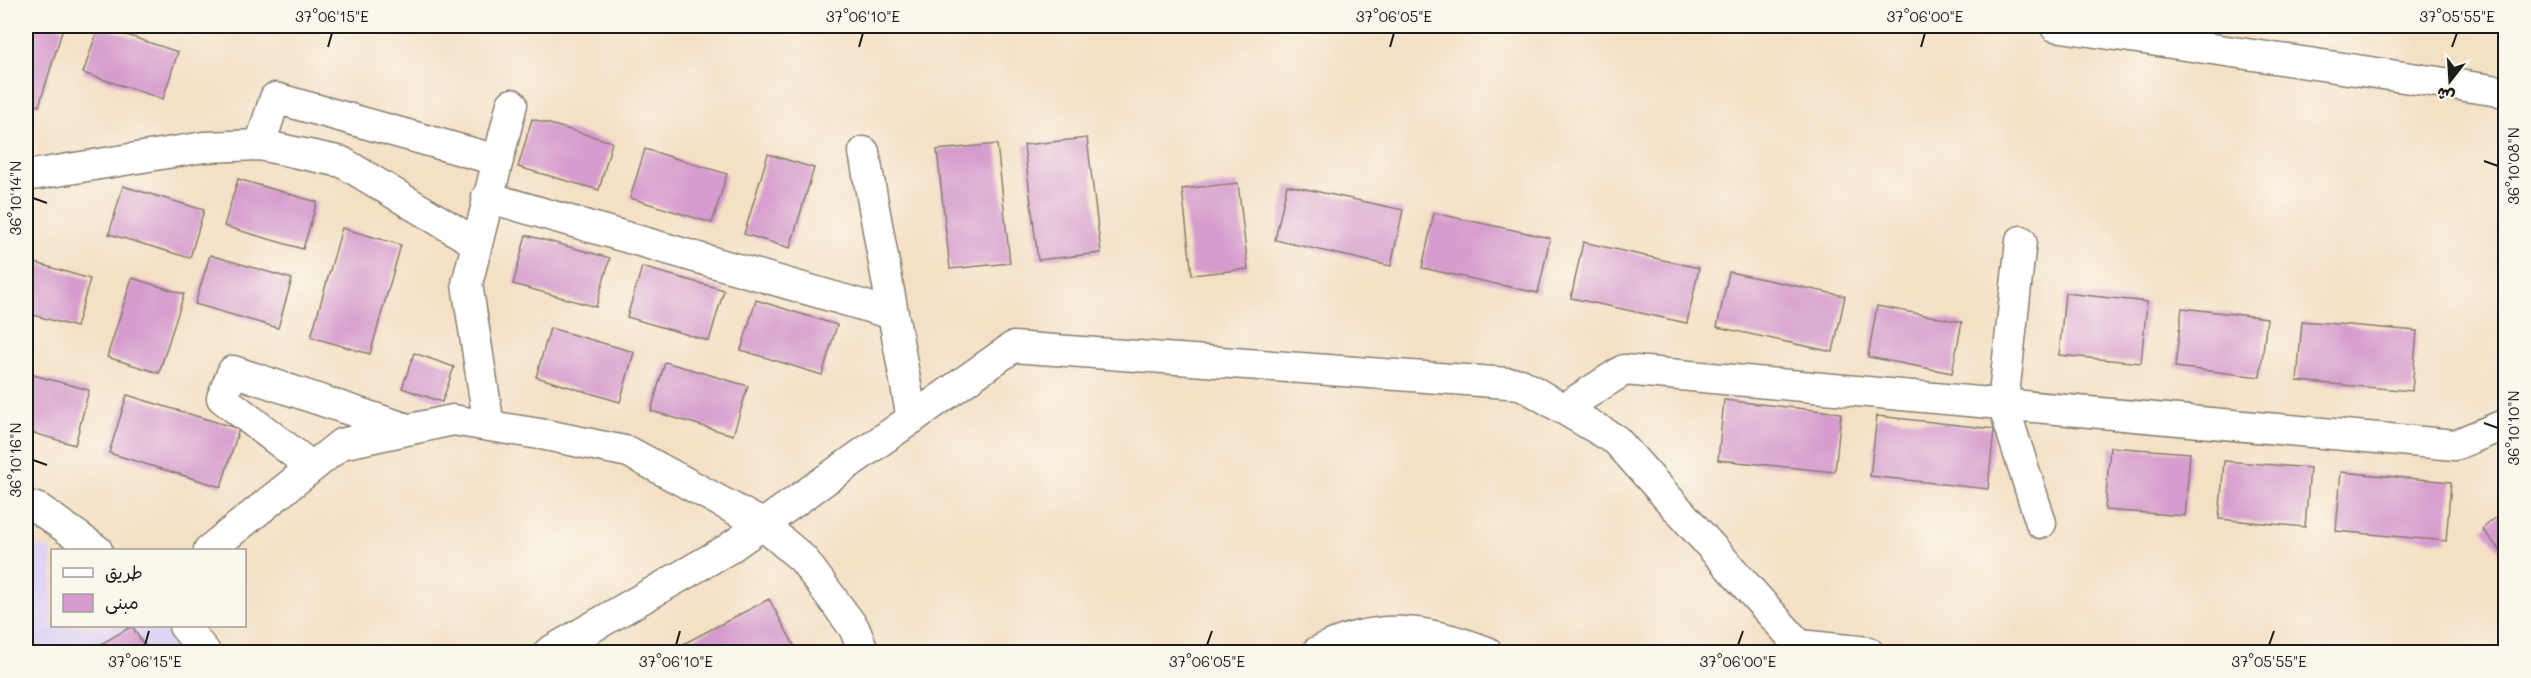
<svg xmlns="http://www.w3.org/2000/svg" width="2531" height="678" font-family="Mali,'Playpen Sans Arabic',sans-serif">
<style>
.built{fill:#e0d4f4}
.building{fill:#d69ccd}
.lines{fill:none;stroke-linecap:round;stroke-linejoin:round}
.minor-casing{stroke:#887e70;stroke-width:33}
.minor{stroke:#fff;stroke-width:30}
.ticks{fill:none;stroke:#1c1c1c;stroke-width:2}
.neatline{fill:none;stroke:#1c1c1c;stroke-width:2}
.ticks-label{font-size:15px;text-anchor:middle;fill:#1c1c1c}
</style>
<rect width="100%" height="100%" fill="#fbf7ec"/>
<filter id="ink" filterUnits="userSpaceOnUse"><feTurbulence type="fractalNoise" baseFrequency=".0167" numOctaves="2"/><feDisplacementMap in="SourceGraphic" scale="12" xChannelSelector="R" yChannelSelector="G"/><feConvolveMatrix kernelMatrix="1 2 1 2 8 2 1 2 1" color-interpolation-filters="sRGB"/></filter>
<filter id="wash" filterUnits="userSpaceOnUse"><feTurbulence type="fractalNoise" baseFrequency=".008" numOctaves="4" result="noise"/><feDisplacementMap in="SourceGraphic" scale="24" xChannelSelector="R" yChannelSelector="G"/><feGaussianBlur stdDeviation="1.35" result="paint"/><feColorMatrix in="noise" values="0 0 0 0 0 0 0 0 0 0 0 0 0 0 0 0 0 1.4 0 .05"/><feComposite in="paint" operator="in"/></filter>
<g filter="url(#wash)">
<rect width="100%" height="100%" fill="#f4e0c5"/>
<path class="built" d="M26,542l28,8h-2v76h104l32,26h-162z"/>
<g id="blocks">
<path class="building" d="M26,26h29l8,2 -24,78 -13,-4z
M99,26l79,26 -15,47 -80,-26z
M532,119l80,23 -13,48 -81,-23z
M1087,138l14,115 -63,7 -14,-115z
M997,144l13,119 -60,6 -13,-119z
M645,149l82,25 -15,49 -82,-25z
M768,154l46,14 -24,80 -46,-14z
M238,179l79,23 -14,47 -79,-23z
M1238,183l10,86 -56,6 -10,-86z
M1287,185l116,25 -12,56 -116,-26z
M123,186l81,24 -14,48 -81,-24z
M1434,213l116,25 -12,55 -116,-25z
M342,228l59,17 -31,109 -59,-17z
M526,235l84,23 -14,49 -83,-23z
M1583,242l116,26 -12,55 -116,-25z
M210,255l82,24 -14,49 -83,-24z
M26,260l64,19 -14,48 -50,-14z
M642,267l82,23 -15,51 -82,-24z
M1729,272l116,24 -12,56 -116,-25z
M132,278l52,16 -25,79 -52,-16z
M2065,293l82,9 -6,61 -82,-8z
M756,300l81,25 -15,50 -81,-25z
M1877,306l85,16 -10,51 -84,-16z
M2182,308l85,10 -7,59 -85,-10z
M2302,321l115,10 -5,60 -115,-10z
M550,328l84,24 -14,50 -84,-25z
M414,353l40,14 -12,35 -40,-14z
M665,362l83,24 -15,49 -82,-24z
M26,373l63,17 -14,55 -49,-14z
M127,395l112,34 -18,58 -112,-34z
M1724,400l117,13 -6,59 -117,-12z
M1877,416l117,13 -6,60 -118,-13z
M2110,447l80,6 -5,63 -80,-6z
M2224,461l86,7 -5,59 -86,-8z
M2341,472l110,10 -5,59 -110,-10z
M2506,509v48l-24,-28z
M769,599l27,50 -7,3h-121z
M132,626l16,26h-42l-5,-8z"/>
</g>
</g>
<g filter="url(#ink)">
<use href="#blocks" fill-opacity="0" stroke="#887e70" stroke-width="1.5"/>
<g class="lines">
<defs>
<path id="minor" d="M2055,26l451,66
M260,145l15,-47 222,62
M864,152l48,267
M26,176l178,-29 56,-2 82,17 134,81
M487,197l406,117
M2021,241l-18,163 38,119
M1563,409l61,-39 831,75 51,-21
M489,426l-22,-142 45,-180
M312,467l-90,-69 11,-27 174,58
M26,505l13,4 58,41
M209,550l132,-106 112,-24 36,6 57,9 83,17 133,72 41,35 51,69 10,24
M184,626l21,26
M549,652l179,-103 285,-202 508,37 95,56 183,205
M1317,652c59,-31 110,-23 170,0
M1792,652l7,-7 69,7"/>
</defs>
<use href="#minor" class="minor-casing"/>
<use href="#minor" class="minor"/>
</g>
</g>
<path class="ticks" d="M328,47l4,-14M859,47l4,-14M1390,47l4,-14M1921,47l4,-14M2452,47l5,-14M2484,161l14,5M33,198l14,5M2484,423l14,5M33,460l14,5M145,645l4,-14M676,645l4,-14M1207,645l5,-14M1738,645l5,-14M2269,645l5,-14"/>
<rect width="2531" height="678" fill="none" stroke="#fbf7ec" stroke-width="66"/>
<rect x="51" y="549" width="195" height="78" fill="#fbf7ec" stroke="#a29f99" stroke-width="1.5"/>
<rect x="63" y="568" width="30" height="9" fill="#ffffff" stroke="#a29f99" stroke-width="1.5"/>
<text x="105" y="579" font-size="18" fill="#1c1c1c">طريق</text>
<rect x="63" y="594" width="30" height="18" fill="#d69ccd" stroke="#a29f99" stroke-width="1.5"/>
<text x="105" y="609" font-size="18" fill="#1c1c1c">مبنى</text>
<g transform="translate(2450 81) rotate(197)" stroke="#fbf7ec" stroke-width="4.5" paint-order="stroke">
<path d="M0-4.5L10 22L0 15L-10 22Z" fill="#1c1c1c"/>
<text y="-9" font-size="16" font-weight="bold" text-anchor="middle" fill="#1c1c1c">ش</text>
</g>
<rect x="33" y="33" width="2465" height="612" class="neatline"/>
<g class="ticks-label">
<text x="332" y="22">37°06'15"E</text>
<text x="863" y="22">37°06'10"E</text>
<text x="1394" y="22">37°06'05"E</text>
<text x="1925" y="22">37°06'00"E</text>
<text x="2457" y="22">37°05'55"E</text>
<text transform="translate(2514 166) rotate(-90)" y="5">36°10'08"N</text>
<text transform="translate(16 198) rotate(-90)" y="5">36°10'14"N</text>
<text transform="translate(2514 428) rotate(-90)" y="5">36°10'10"N</text>
<text transform="translate(16 460) rotate(-90)" y="5">36°10'16"N</text>
<text x="145" y="667">37°06'15"E</text>
<text x="676" y="667">37°06'10"E</text>
<text x="1207" y="667">37°06'05"E</text>
<text x="1738" y="667">37°06'00"E</text>
<text x="2269" y="667">37°05'55"E</text>
</g>
</svg>
